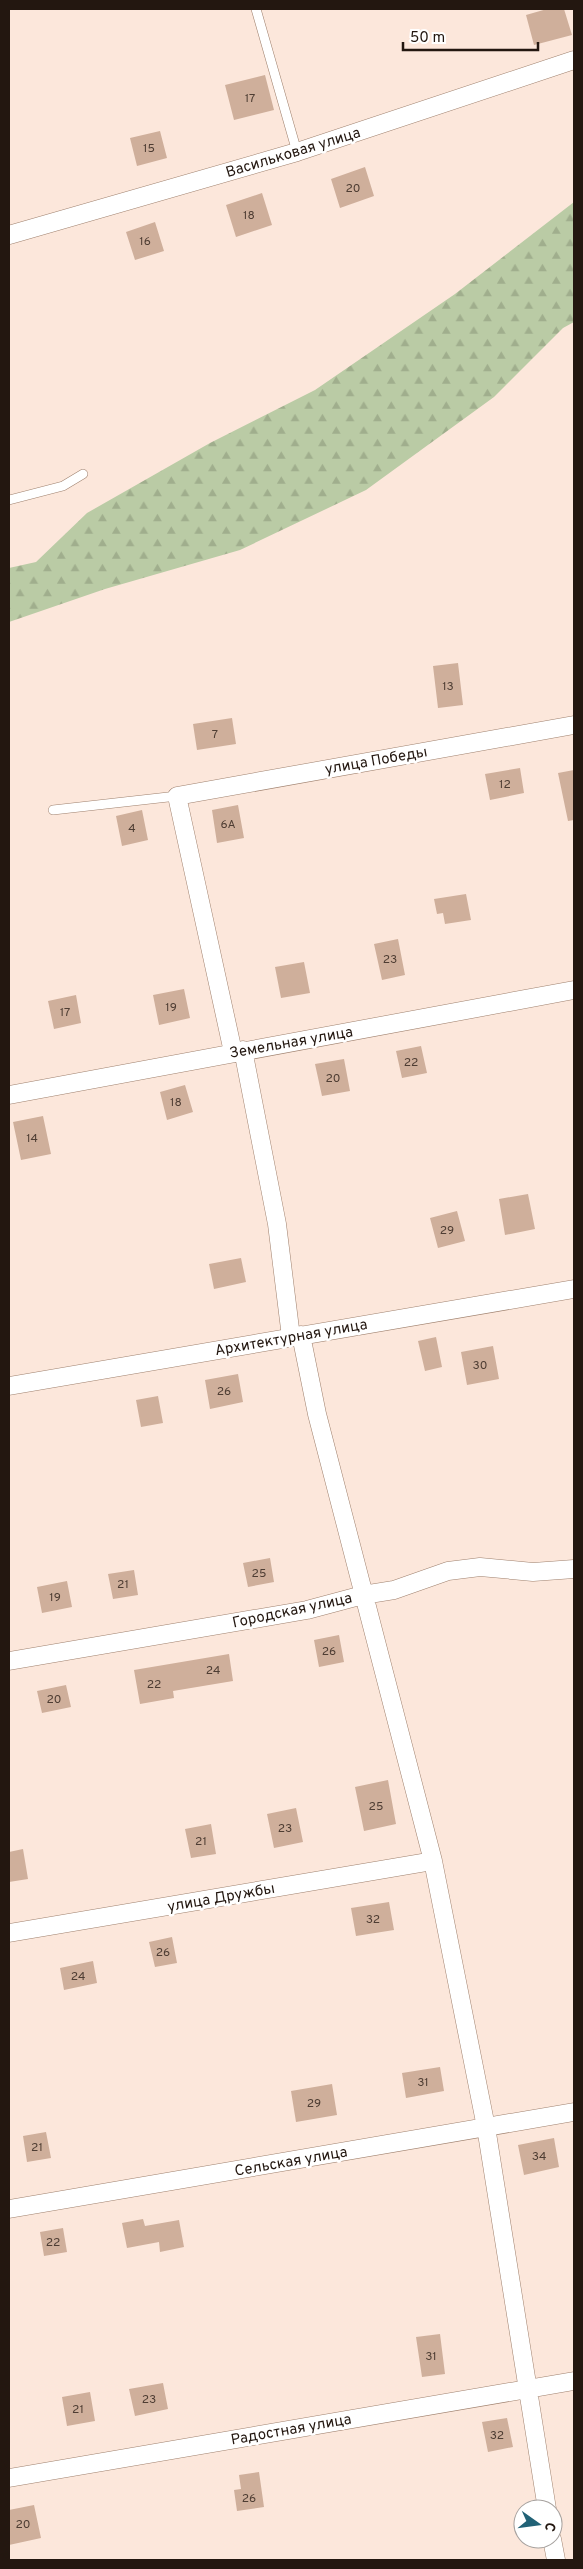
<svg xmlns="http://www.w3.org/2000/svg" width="583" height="2569" font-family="Overpass,sans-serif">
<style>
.forest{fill:url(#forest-firs)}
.building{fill:#cfaf9b}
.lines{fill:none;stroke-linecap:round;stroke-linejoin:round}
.lane-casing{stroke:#9f816e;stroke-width:10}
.street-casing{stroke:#9f816e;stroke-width:19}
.lane{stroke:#fff;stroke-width:9}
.street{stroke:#fff;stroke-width:18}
.labels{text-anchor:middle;stroke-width:5;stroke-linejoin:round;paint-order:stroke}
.number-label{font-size:12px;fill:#4e3d33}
.street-label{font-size:15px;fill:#231710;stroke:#fff}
</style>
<defs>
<pattern id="forest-firs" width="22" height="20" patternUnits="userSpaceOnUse" patternTransform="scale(1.25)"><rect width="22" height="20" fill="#bacba5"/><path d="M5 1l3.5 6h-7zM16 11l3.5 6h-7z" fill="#a0ae8d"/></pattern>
</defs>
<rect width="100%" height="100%" fill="#fce7db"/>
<path class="forest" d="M574,202v120l-11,6 -69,69 -128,93 -126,60 -135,39 -96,33v-54l27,-6 51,-49 123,-70 105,-53 140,-96z"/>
<path class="building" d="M547,9h17l8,26 -38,10 -8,-30z
M265,75l9,35 -40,10 -9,-35z
M160,131l7,27 -30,8 -7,-28z
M365,167l9,29 -34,12 -9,-29z
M262,193l10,32 -36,12 -10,-32z
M155,222l9,29 -29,9 -9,-28z
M458,663l5,42 -25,3 -5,-42z
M232,718l4,26 -39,6 -4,-26z
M520,768l4,25 -34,7 -5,-26z
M574,770v50l-6,1 -10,-48z
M238,805l6,33 -27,5 -5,-33z
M142,810l6,30 -26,6 -6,-30z
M466,894l5,26 -26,4 -2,-11 -6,1 -3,-15z
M398,939l7,36 -23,5 -8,-36z
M304,962l6,31 -29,5 -6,-31z
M184,989l6,29 -31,7 -6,-30z
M76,995l5,28 -27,6 -6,-28z
M421,1046l6,27 -25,5 -6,-27z
M344,1059l6,32 -28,5 -7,-32z
M185,1085l8,27 -26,8 -7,-28z
M43,1116l8,38 -30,6 -8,-38z
M528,1194l7,35 -30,6 -6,-36z
M457,1211l8,30 -27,7 -8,-30z
M241,1258l5,24 -32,7 -5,-25z
M436,1337l6,30 -17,4 -7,-30z
M493,1346l6,33 -32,6 -6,-33z
M238,1374l5,28 -33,7 -5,-29z
M158,1396l5,27 -22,4 -5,-27z
M270,1558l4,24 -26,5 -5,-24z
M134,1570l4,25 -25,4 -5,-25z
M67,1581l5,26 -30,6 -5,-26z
M339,1635l5,27 -25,5 -5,-27z
M229,1654l4,27 -60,10 1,7 -34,6 -6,-34z
M66,1685l5,22 -29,6 -5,-22z
M388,1780l8,44 -32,7 -9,-44z
M296,1808l7,34 -29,6 -7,-34z
M211,1824l5,30 -25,4 -6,-29z
M23,1849l5,30 -19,3v-30z
M389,1902l5,28 -38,6 -5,-28z
M172,1937l5,26 -22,4 -6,-25z
M93,1961l4,22 -33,7 -4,-22z
M440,2067l4,24 -38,7 -4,-25z
M332,2084l5,31 -41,7 -5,-31z
M46,2132l5,26 -24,4 -4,-26z
M554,2138l5,29 -35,8 -6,-30z
M143,2219l2,7 34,-6 5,27 -24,5 -1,-10 -32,6 -5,-25z
M63,2228l4,24 -23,4 -4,-24z
M440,2334l5,40 -23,3 -6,-40z
M163,2383l5,26 -33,7 -6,-27z
M90,2392l5,29 -28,5 -5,-29z
M507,2418l6,29 -25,5 -6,-30z
M259,2472l5,35 -27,4 -3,-21 7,-1 -2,-14z
M34,2505l7,33 -32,7v-35z"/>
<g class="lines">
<defs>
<path id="lane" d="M256,9l41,143
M9,500l54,-14 20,-12
M53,810l124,-14"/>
<path id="street" d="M9,235l288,-83 277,-92
M243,1050l34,174 14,113
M233,1052l-56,-256 397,-71
M9,1095l565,-105
M301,1335l16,79 116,447 53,266 61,382
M9,1386l565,-97
M9,1661l298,-51 56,-15 31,-5 54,-19 32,-4 53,5 41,-3
M9,1933l424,-72
M9,2209l565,-97
M9,2478l565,-97
M552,2539l4,21"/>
</defs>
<use href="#lane" class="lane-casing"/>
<use href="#street" class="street-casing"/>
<use href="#lane" class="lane"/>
<use href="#street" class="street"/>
</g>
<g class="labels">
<g class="number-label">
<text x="250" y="102">17</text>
<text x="149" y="152">15</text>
<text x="353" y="192">20</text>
<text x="249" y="219">18</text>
<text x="145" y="245">16</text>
<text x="448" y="690">13</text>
<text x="215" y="738">7</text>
<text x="505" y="788">12</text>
<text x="228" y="828">6А</text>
<text x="132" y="832">4</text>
<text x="390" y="963">23</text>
<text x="171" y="1011">19</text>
<text x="65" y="1016">17</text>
<text x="411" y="1066">22</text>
<text x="333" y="1082">20</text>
<text x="176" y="1106">18</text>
<text x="32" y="1142">14</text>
<text x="447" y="1234">29</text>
<text x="480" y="1369">30</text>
<text x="224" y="1395">26</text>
<text x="259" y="1577">25</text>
<text x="123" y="1588">21</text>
<text x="55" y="1601">19</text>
<text x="329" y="1655">26</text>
<text x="213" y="1674">24</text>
<text x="154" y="1688">22</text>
<text x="54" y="1703">20</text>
<text x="376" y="1810">25</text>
<text x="285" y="1832">23</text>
<text x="201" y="1845">21</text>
<text x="373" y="1923">32</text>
<text x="163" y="1956">26</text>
<text x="78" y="1980">24</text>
<text x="423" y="2086">31</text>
<text x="314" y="2107">29</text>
<text x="37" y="2151">21</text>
<text x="539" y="2160">34</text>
<text x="53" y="2246">22</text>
<text x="431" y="2360">31</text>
<text x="149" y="2403">23</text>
<text x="78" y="2413">21</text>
<text x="497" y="2439">32</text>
<text x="249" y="2502">26</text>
<text x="23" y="2528">20</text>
</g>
<g class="street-label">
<text transform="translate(293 152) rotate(-17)" y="5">Васильковая улица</text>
<text transform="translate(376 760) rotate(-10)" y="5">улица Победы</text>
<text transform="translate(291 1042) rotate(-10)" y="5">Земельная улица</text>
<text transform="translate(291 1337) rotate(-10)" y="5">Архитектурная улица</text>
<text transform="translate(292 1610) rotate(-12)" y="5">Городская улица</text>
<text transform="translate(221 1897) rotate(-10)" y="5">улица Дружбы</text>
<text transform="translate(291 2161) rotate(-10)" y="5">Сельская улица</text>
<text transform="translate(291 2429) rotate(-10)" y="5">Радостная улица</text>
</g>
</g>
<rect width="583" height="2569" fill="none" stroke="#231710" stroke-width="20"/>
<g transform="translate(538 2524) rotate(104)"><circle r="24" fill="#ffffff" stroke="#a7a29f"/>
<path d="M0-4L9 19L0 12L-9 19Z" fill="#216276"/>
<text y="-8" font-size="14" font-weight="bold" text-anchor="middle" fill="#231710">С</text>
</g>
<path d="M403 42v8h135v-8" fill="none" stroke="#231710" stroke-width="2.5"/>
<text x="410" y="42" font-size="15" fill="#231710" stroke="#ffffff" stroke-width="4" paint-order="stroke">50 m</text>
</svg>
